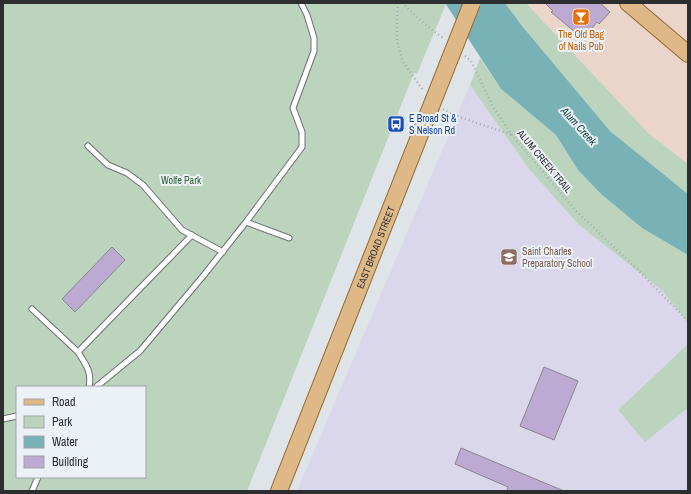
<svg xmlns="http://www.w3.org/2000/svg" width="691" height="494" font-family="'Archivo Narrow',sans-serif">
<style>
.commercial{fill:#ebd4c9}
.education{fill:#dad6ec}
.green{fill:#bcd4be;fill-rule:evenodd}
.water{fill:#79b2b6}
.building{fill:#bcaad2;stroke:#88868b}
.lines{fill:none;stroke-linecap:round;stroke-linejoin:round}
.service-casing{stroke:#6b6f73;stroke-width:7}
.primary-casing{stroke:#916833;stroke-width:18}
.path{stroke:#a9adb1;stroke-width:2.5;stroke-dasharray:1 3;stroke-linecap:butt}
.service{stroke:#fff;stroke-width:5}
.primary{stroke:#deb886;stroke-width:16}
.primary-bridge-casing{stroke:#916833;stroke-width:18;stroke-linecap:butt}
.primary-bridge{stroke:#deb886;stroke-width:16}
.labels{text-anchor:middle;stroke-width:4;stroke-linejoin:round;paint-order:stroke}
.food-label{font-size:10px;fill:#c56008;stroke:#ecf1f6}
.transit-label{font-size:10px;fill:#164399;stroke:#ecf1f6;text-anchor:start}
.street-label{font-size:10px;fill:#2c2e2f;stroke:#ecf1f6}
.park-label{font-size:10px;fill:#2f6337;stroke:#ecf1f6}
.education-label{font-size:10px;fill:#785e54;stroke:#ecf1f6;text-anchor:start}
.water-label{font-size:11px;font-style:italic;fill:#053e41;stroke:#ecf1f6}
</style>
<rect width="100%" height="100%" fill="#dfe4e9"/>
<path class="commercial" d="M526,3h162v161l-40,-31z"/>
<path class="education" d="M470,85l59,84 50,56 83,65 26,33v21l-70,66 27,32 43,-34v83h-391z"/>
<path class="green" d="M3,3h442l1,1 -29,70 -3,-1 -167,418h-244zM17,387h128v90h-128z
M505,3h21l122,130 40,31v30l-78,-63 -87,-104z
M480,58l21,31 55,46 22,35 23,24 41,34 46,27v68l-26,-33 -83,-65 -50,-56 -59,-84z
M688,344v64l-43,34 -27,-32z"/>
<path class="water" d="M445,3h60l18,24 87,104 78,63v61l-46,-27 -41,-34 -23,-24 -22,-35 -55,-46z"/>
<path class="building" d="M545,3h55l10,9 -11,12 -2,-2 -8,10 -2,-2 -6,7 -30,-25 2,-1z
M112,247l13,13 -50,52 -13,-13z
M544,367l34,14 -24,59 -34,-14z
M461,448l103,43h-57l1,-4 -53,-23z"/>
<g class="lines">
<defs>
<path id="service" d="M88,146l20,19 19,8 16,12 39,45 41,22
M246,222l43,16
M32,309l46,43
M89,387c3,-16 -3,-22 -11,-35l114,-117
M96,387l44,-36 64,-76 42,-53 56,-75v-15l-9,-24 21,-57v-13l-7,-23 -6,-12
M3,419l14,-3
M32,491l6,-14"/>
<g id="primary">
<path d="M628,3l60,51"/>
<path id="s1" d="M279,491l170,-430"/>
</g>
</defs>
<use href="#service" class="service-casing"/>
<use href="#primary" class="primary-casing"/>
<path class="path" d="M398,3l-1,18v20l6,21 20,28
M402,3l20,19 21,16
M465,56l6,5 22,46 19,28 64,76 58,55 54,55
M443,109l11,6 58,20"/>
<use href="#service" class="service"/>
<use href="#primary" class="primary"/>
<defs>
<path id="primary-bridge" d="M449,61l23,-58"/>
</defs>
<use href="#primary-bridge" class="primary-bridge-casing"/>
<use href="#primary-bridge" class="primary-bridge"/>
</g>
<defs>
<symbol id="bar-square" viewBox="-11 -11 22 22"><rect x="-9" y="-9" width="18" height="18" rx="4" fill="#e8710a" stroke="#ecf1f6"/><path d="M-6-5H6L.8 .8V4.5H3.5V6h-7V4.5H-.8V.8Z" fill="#fff"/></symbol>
<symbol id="bus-square" viewBox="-11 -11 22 22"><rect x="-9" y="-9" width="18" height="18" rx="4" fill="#1a4fb4" stroke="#ecf1f6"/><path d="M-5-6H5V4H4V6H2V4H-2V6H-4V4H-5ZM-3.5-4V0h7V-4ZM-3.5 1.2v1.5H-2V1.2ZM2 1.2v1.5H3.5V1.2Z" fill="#fff"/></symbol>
<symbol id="school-square" viewBox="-11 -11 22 22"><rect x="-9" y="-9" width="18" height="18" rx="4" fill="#8d6e63" stroke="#ecf1f6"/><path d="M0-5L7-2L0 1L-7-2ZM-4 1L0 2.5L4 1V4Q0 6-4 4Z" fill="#fff"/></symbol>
</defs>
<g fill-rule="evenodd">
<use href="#bar-square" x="571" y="7" width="20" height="20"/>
<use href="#bus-square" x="386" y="114" width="20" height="20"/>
<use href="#school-square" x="499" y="247" width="20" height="20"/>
</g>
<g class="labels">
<g class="food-label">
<text x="581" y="38">The Old Bag<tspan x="581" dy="12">of Nails Pub</tspan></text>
</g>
<g class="transit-label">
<text x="409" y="122">E Broad St &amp;<tspan x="409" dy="12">S Nelson Rd</tspan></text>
</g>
<g class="street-label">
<text transform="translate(545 161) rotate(50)" y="4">ALUM CREEK TRAIL</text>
<text dy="4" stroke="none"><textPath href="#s1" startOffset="262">EAST BROAD STREET</textPath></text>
</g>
<g class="park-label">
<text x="181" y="184">Wolfe Park</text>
</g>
<g class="education-label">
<text x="522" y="255">Saint Charles<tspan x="522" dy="12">Preparatory School</tspan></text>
</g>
<g class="water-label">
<text transform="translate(579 126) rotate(48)" y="4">Alum Creek</text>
</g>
</g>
<rect width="691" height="494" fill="none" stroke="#2c2e2f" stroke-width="8"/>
<rect x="16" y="386" width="130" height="92" fill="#ecf1f6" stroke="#9fa3a6"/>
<rect x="24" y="399" width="20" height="6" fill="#deb886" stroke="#9fa3a6"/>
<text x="52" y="406" font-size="12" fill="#2c2e2f">Road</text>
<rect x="24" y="416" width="20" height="12" fill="#bcd4be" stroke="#9fa3a6"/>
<text x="52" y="426" font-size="12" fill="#2c2e2f">Park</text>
<rect x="24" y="436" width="20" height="12" fill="#79b2b6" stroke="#9fa3a6"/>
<text x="52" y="446" font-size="12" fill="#2c2e2f">Water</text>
<rect x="24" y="456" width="20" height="12" fill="#bcaad2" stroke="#9fa3a6"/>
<text x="52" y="466" font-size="12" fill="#2c2e2f">Building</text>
</svg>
